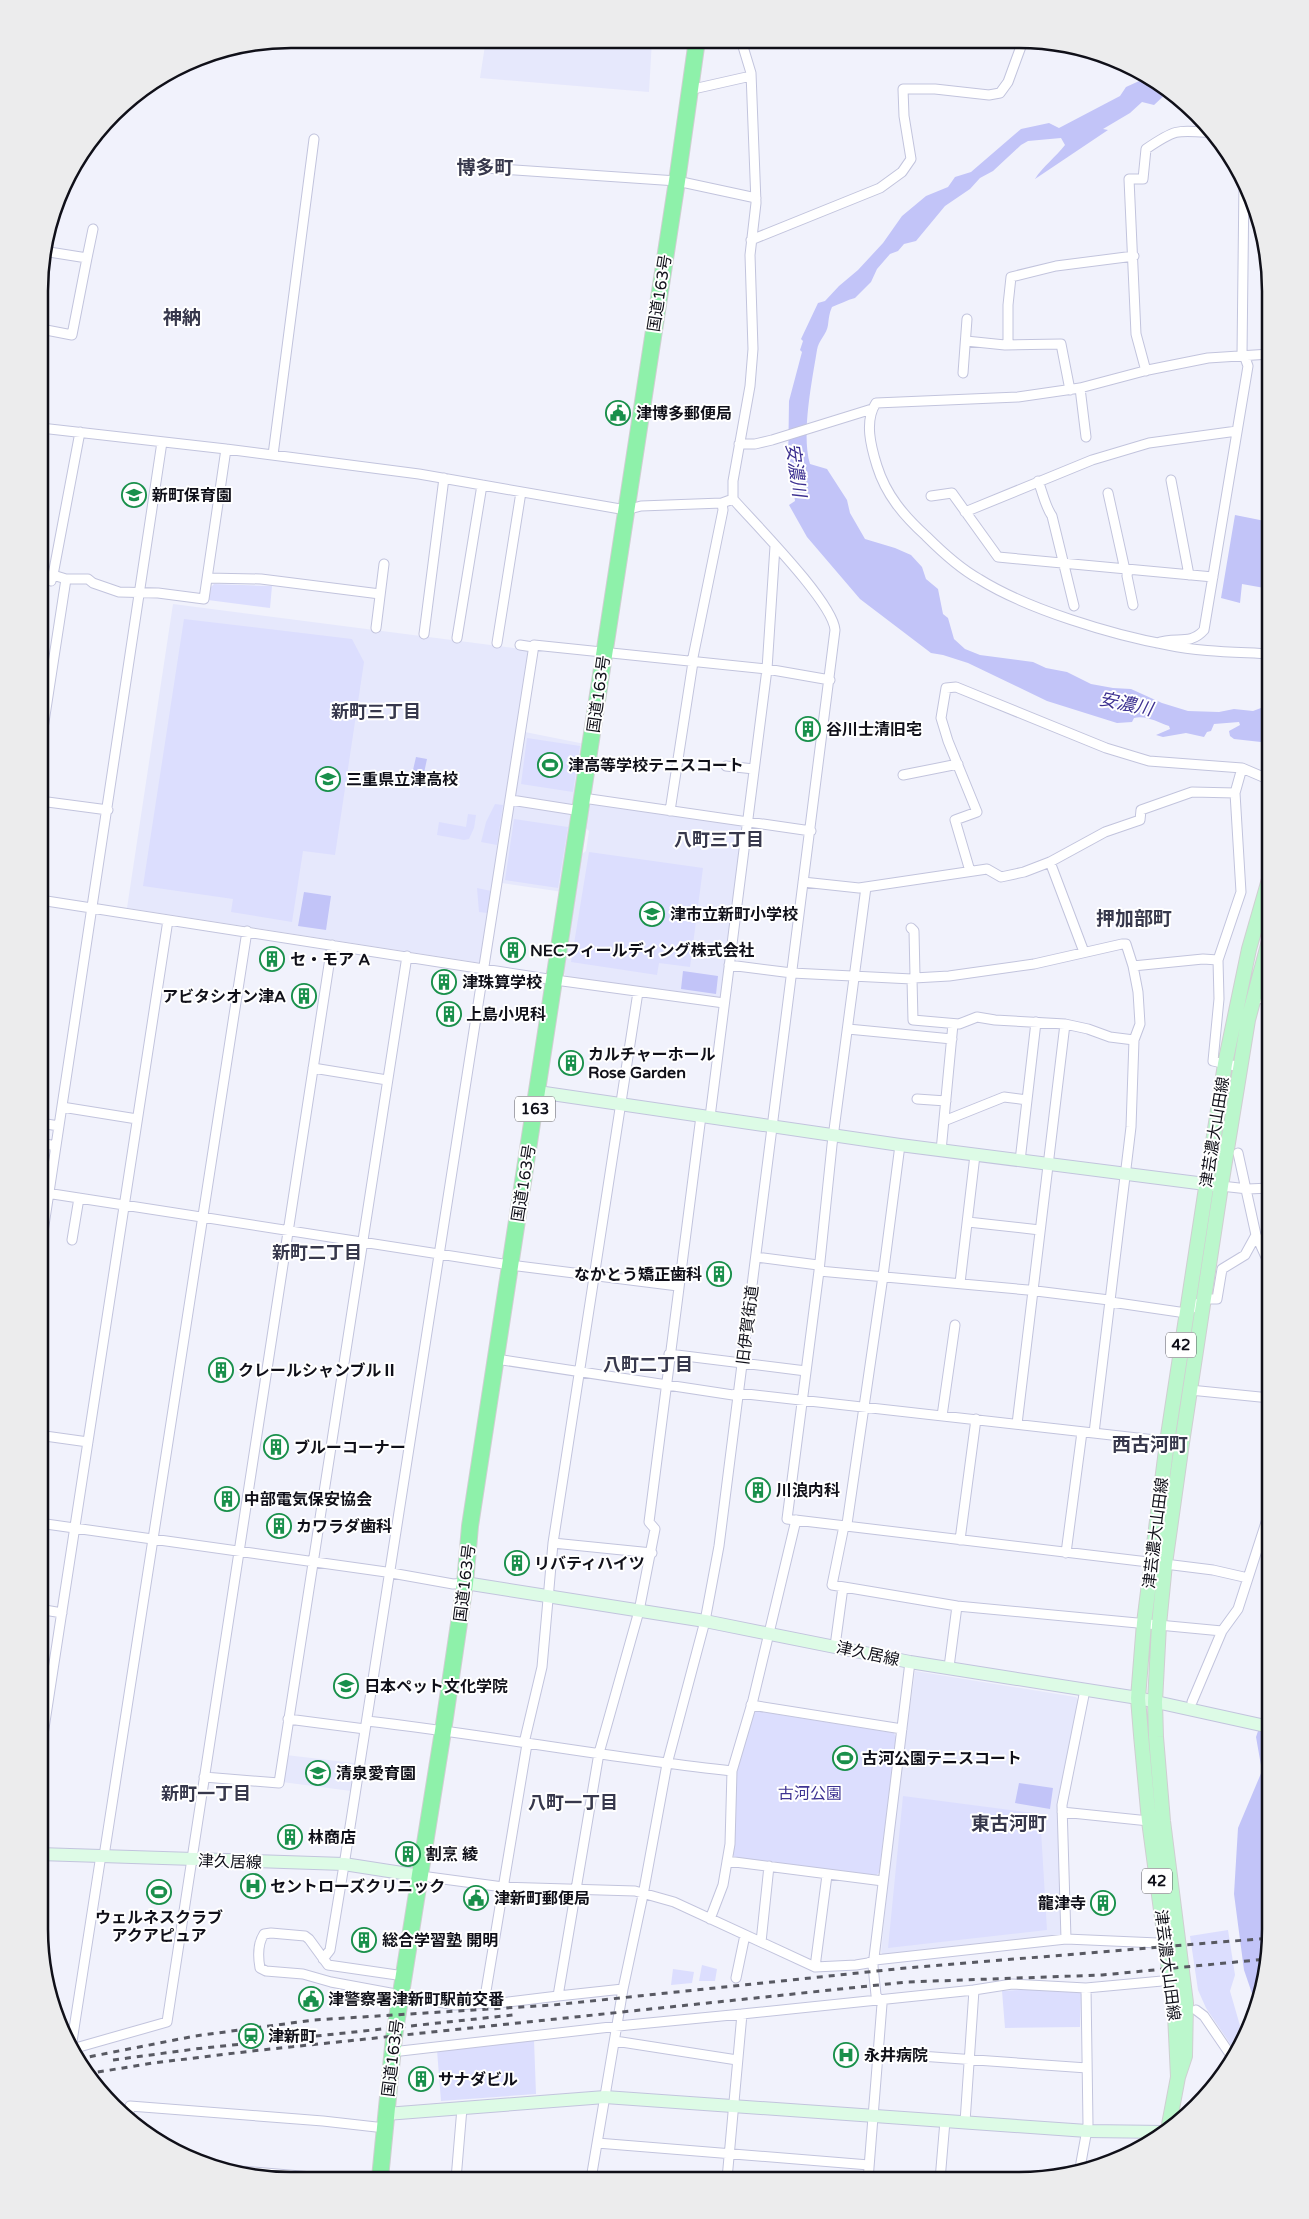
<svg xmlns="http://www.w3.org/2000/svg" width="1309" height="2219" font-family="'Varela Round','Noto Sans JP',sans-serif">
<style>
.built{fill:#e6e8fc}
.green{fill:#dcdefe}
.water{fill:#c2c4f8}
.lines{fill:none;stroke-linecap:round;stroke-linejoin:round}
.street-casing{stroke:#c2c4dd;stroke-width:11}
.secondary-casing{stroke:#c2c4dd;stroke-width:14}
.primary-casing{stroke:#cfcfd1;stroke-width:16}
.highway-casing{stroke:#cfcfd1;stroke-width:18}
.street{stroke:#fff;stroke-width:9}
.secondary{stroke:#ddfbe6;stroke-width:12}
.primary{stroke:#bbf7cc;stroke-width:14}
.highway{stroke:#8ef1aa;stroke-width:16}
.rail{stroke:#585962;stroke-width:3;stroke-dasharray:6 6;stroke-linecap:butt}
.labels{text-anchor:middle;stroke-width:4;stroke-linejoin:round;paint-order:stroke}
.shield{fill:#fff;stroke:#58585e;stroke-width:1}
.shield-label{font-size:15px;font-weight:bold;fill:#101019}
.street-label{font-size:16px;fill:#101019;stroke:#fff}
.poi-label{font-size:16px;font-weight:bold;fill:#101019;stroke:#fff;text-anchor:start}
.park-label{font-size:16px;fill:#3f3493;stroke:#fff}
.water-label{font-size:18px;font-style:italic;fill:#3d3191;stroke:#fff}
.neighbourhood-label{font-size:18px;font-weight:bold;fill:#37384c;stroke:#fff}
.quarter-label{font-size:19px;font-weight:bold;fill:#37384c;stroke:#fff}
.rim{fill:none;stroke:#101019;stroke-width:2.5}
</style>
<rect width="100%" height="100%" fill="#f1f2fc"/>
<path class="built" d="M486,39l166,1 -3,52 -169,-14z
M173,604l356,46 -48,313 -354,-55z
M525,732l60,12 -22,148 -61,-9z
M590,804l150,21 3,4 -22,169 -155,-21 -2,-4 18,-119 4,-3 3,-20 -3,-3z
M915,1671l161,26 2,3 -21,104 4,129 -2,3 -176,19 -2,-3 14,-138z
M286,1755l68,8 -3,28 -69,-9z"/>
<path class="green" d="M214,584l58,2 -2,22 -62,-8 2,-12z
M184,619l168,20 12,23 -29,193 -32,-4 -11,71 -61,-10 2,-13 -90,-13z
M527,738l53,8 -7,46 -52,-8z
M495,804l8,1 -6,40 -16,-3 5,-20z
M468,814l8,1 -2,13 -5,11 -5,1 -27,-5 2,-13 27,5z
M514,819l54,8 -10,61 -53,-8z
M589,852l114,16 -13,99 -31,-4 -2,12 -86,-13z
M477,888l14,3 -4,22 -8,-1z
M757,1711l137,22 2,4 -17,136 -3,2 -141,-17 -2,-3 4,-83 16,-59z
M903,1796l137,18 7,116 -159,18z
M1228,1930l7,45 -5,16 13,45 -8,15 -29,-43 -8,-18 -8,-54z
M702,1965l15,4 -2,12h-16z
M673,1969l21,3 -2,11 -21,2z
M1034,1989l44,2 3,2 -1,34 -75,1 -3,-37z
M534,2040l2,54 -95,7 -4,-51z"/>
<path class="water" d="M1148,77l22,13 -16,15 -12,-3 -12,11 -27,16 5,1 -73,49c8,-13 21,-22 30,-34l-4,-7 -33,3 -7,4 -28,26 -13,7 -10,11 -25,17 -29,35 -12,3 -6,7 -8,3 -13,15 -6,13 -16,16c-8,2 -15,6 -23,9 -3,7 -3,11 -4,18 -1,9 -10,16 -11,25 -5,31 -16,85 -7,114l17,5 20,31 3,13 15,26 30,9 16,7 11,12 4,12 12,10 5,25 5,4 6,21 11,10 15,6 53,7 13,6 21,4 24,12 22,4 18,1 31,14 26,8 31,1 15,-3 19,2 8,-3 9,5v30l-36,-4 -4,-3 -1,-5 11,-6 -1,-3 -25,2 -3,7 -4,1 -3,5 -18,-4 -23,4 -7,-2 14,-6 -1,-3c-12,-4 -23,-11 -35,-8l-2,4 -15,1 -70,-22 -79,-38 -25,-8 -12,-2 -71,-54 -53,-62 -18,-32 6,-4 -3,-22 -4,-9 1,-69 13,-49 -2,-2 3,-9 -2,-2 17,-36 7,-2 14,-15 19,-16 25,-27 19,-27 24,-20 22,-9 7,-10 16,-5 50,-43 28,-6 10,5 61,-32 6,-9z
M1235,515l35,7v67l-28,-5 -2,19 -19,-5z
M416,757l11,2 -3,14 -11,-3z
M304,892l27,4 -5,34 -28,-4z
M683,971l35,5 -2,18 -35,-5z
M1270,1695v250l-13,63 -13,-38 -10,-76 4,-66 24,-57 -6,-34z
M1019,1783l34,5 -3,21 -35,-6z"/>
<g class="lines">
<defs>
<path id="street" d="M689,90l62,-14
M471,167l206,14 79,17
M751,240l129,-52 22,-16 9,-13 -7,-43 -1,-27h32l54,6 11,-2 8,-11 15,-41
M87,258l6,-29
M41,329l31,6 15,-77 -44,-7
M966,341l39,4 56,-1 9,46
M1008,344v-39l3,-28 45,-11 78,-10
M1242,355l2,-174
M1146,371l-10,-37 -7,-155h14l3,-30c31,-21 31,-19 68,-16
M963,373l4,-54
M1080,388l6,49
M41,428l185,21 193,25 207,36 15,-4 81,-3 11,-4
M80,432l-27,143 13,4h22l5,4 26,9 39,1 46,6 22,-150
M739,444h16l17,-4 100,-31
M273,455l41,-316
M1171,480l18,95
M1038,481c5,12 7,25 14,35l22,90
M1108,493l17,77
M931,496l21,-3 46,64 215,20
M965,512l127,-52 57,-17 88,-12
M1128,570l-1,6 6,29
M40,578l11,3 2,-6
M207,578l54,1 119,15
M376,628l8,-64
M424,634l20,-156
M457,638l25,-153
M497,643l24,-151
M1157,643c19,-7 33,3 47,-13l44,-264 -4,-11
M520,645l13,2
M1270,654c-34,-2 -69,-2 -102,-9 -56,-10 -141,-36 -189,-66 -20,-11 -37,-27 -53,-43 -22,-20 -40,-41 -49,-70 -6,-19 -13,-45 -1,-63l142,-6 62,-9 68,-18 60,-12 62,-4
M692,662l31,-152 -1,-7
M40,748l26,-169
M726,766l28,3
M903,775l55,-11
M583,798l228,33
M511,800l70,11
M40,801l68,9
M670,811l23,-149
M1050,862l34,90
M970,871l-15,-51 22,-8 -29,-71 -7,-23 5,-30 10,-1 150,61 43,13 93,7 28,12
M803,882l56,6 128,-19 14,8 23,-5 26,-10 55,-30 35,-12 1,-10 51,-18 43,1
M866,887l-34,258 -13,126 -32,248 378,45 48,6 35,8
M40,900l508,79 176,24
M911,928l3,3 1,45 -3,3 1,41 46,4 18,-7 18,3 70,4 23,5 22,8 24,3
M729,965l63,8 120,6
M1133,966l70,-7 15,1
M914,978l35,-2 85,-12 88,-20h4l7,22 5,26 2,32 -6,16 -3,87 -37,306
M1254,999l16,-1
M848,1029l104,10
M1240,1067l-27,-6 6,-62 -1,-39 23,-68 -6,-99 7,-25
M313,1068l74,12
M917,1099l29,2
M62,1107l75,12
M710,1117l57,-448 8,-123
M944,1121l60,-24 23,3
M40,1123l19,3
M40,1143l16,3
M900,1145l-17,131 -36,248 -3,2 -12,59 125,21 265,25
M941,1151l12,-127
M1238,1153l18,82 14,31
M1020,1161l16,-139
M1221,1186l27,3 22,-1
M40,1192l470,73 168,21
M968,1222l72,8
M72,1240l7,-42
M40,1252l122,-810
M756,1257l62,8
M819,1271l209,19 81,10
M960,1283l15,-128
M1111,1302l75,11 18,-14h13l5,-30 23,-14 11,-20
M669,1354l137,17
M496,1359l237,36 5,-2 444,50
M1190,1390l80,8
M942,1416l13,-91
M1017,1424l48,-400
M45,1436l43,6
M39,1523l347,49 67,12 12,-1
M960,1540l16,-121
M553,1543l99,10
M1066,1553l16,-121
M39,1609l23,4
M835,1646l8,-59
M949,1667l8,-61
M1192,1702l30,-71 16,-22 32,-99
M751,1705l151,24
M288,1719l77,10
M367,1721c122,14 242,37 365,50
M524,1743l18,-76 11,-124 85,-551
M39,1761l129,-841
M204,1777l75,6 128,-827
M1062,1812l87,9
M104,1856l143,-925
M727,1861l156,20
M421,1876l82,11 132,4 39,11 141,65 41,-2 12,-2 7,-3 191,-21 92,4
M710,1919l13,-34 7,-41 2,-73 21,-71 43,-180
M1066,1939l-4,-134 23,-115
M761,1942l8,-76
M323,1959l7,-9 15,-91 189,-1214 233,24 63,11
M815,1967l12,-92
M404,1976l-76,-11 -19,-26 -4,-3 -34,-3 -7,1c-6,9 -6,23 -4,34l6,3 37,3 28,8 124,23 53,-3 50,-6 41,-243 40,-142 16,-82 -6,-7 52,-406
M736,1978l9,-43
M558,1996l65,-7
M484,2003l43,-259
M1196,2010l8,6 28,41
M615,2041l122,19
M71,2048l30,-193
M72,2049l95,-27 165,-1077
M392,2052l236,-27 114,-11
M878,2053l209,15
M128,2119l2,-13 193,15 62,7
M965,2122l9,-132 38,-6 74,4 76,-7
M597,2143l272,22
M1080,2168l8,-44 -2,-136
M229,2170l95,8
M456,2179l6,-71
M591,2179l32,-190 20,-94 24,-131 38,-143 14,-75 116,-916c-2,-28 -81,-107 -102,-131v-18l17,-95 3,-37 -3,-94 6,-52 -5,-130 -10,-33
M727,2179l15,-165 232,-24
M868,2180l14,-176 -6,-9 -3,-29 37,-304
M940,2180l5,-59"/>
<path id="secondary" d="M538,1092l362,53 321,41
M465,1583l240,38 205,41 228,36 132,29
M39,1854l305,10 77,12
M386,2114l219,-17 482,34 79,1"/>
<path id="primary" d="M1178,2077l-3,-63 -26,-193 -8,-86 -3,-37 6,-75 23,-181 58,-378 24,-115 21,-73
M1168,2130l10,-53 7,-21 1,-53 -23,-182 -7,-84 -1,-35 4,-77 6,-61 17,-121 39,-257 27,-166 22,-83"/>
<path id="highway" d="M380,2178l14,-141 49,-306 22,-148 5,-57 207,-1345 20,-141"/>
</defs>
<use href="#street" class="street-casing"/>
<use href="#secondary" class="secondary-casing"/>
<use href="#primary" class="primary-casing"/>
<use href="#highway" class="highway-casing"/>
<use href="#street" class="street"/>
<use href="#secondary" class="secondary"/>
<use href="#primary" class="primary"/>
<use href="#highway" class="highway"/>
<path class="rail" d="M78,2059l117,-23 119,-16 239,-15 353,-37 364,-30
M113,2060l82,-11 318,-34
M86,2074l67,-11 99,-12 655,-69 195,-7 165,-16"/>
</g>
<defs>
<symbol id="civic-ring" viewBox="-11 -11 22 22"><circle r="9.5" fill="#fff" stroke="#19904b" stroke-width="1.5"/><path d="M-.6-6.5H3V-4.5H.6V-3L4-1V1h2V6H-6V1h2V-1L-.6-3ZM-1.2 2.5V6h2.4V2.5Z" fill="#19904b"/></symbol>
<symbol id="school-ring" viewBox="-11 -11 22 22"><circle r="9.5" fill="#fff" stroke="#19904b" stroke-width="1.5"/><path d="M0-5L7-2L0 1L-7-2ZM-4 1L0 2.5L4 1V4Q0 6-4 4Z" fill="#19904b"/></symbol>
<symbol id="building-ring" viewBox="-11 -11 22 22"><circle r="9.5" fill="#fff" stroke="#19904b" stroke-width="1.5"/><path d="M-4-6H4V6H1V3H-1V6H-4ZM-2.5-4.3h1.7v1.8h-1.7ZM.8-4.3h1.7v1.8H.8ZM-2.5-1h1.7V.8h-1.7ZM.8-1h1.7V.8H.8Z" fill="#19904b"/></symbol>
<symbol id="stadium-ring" viewBox="-11 -11 22 22"><circle r="9.5" fill="#fff" stroke="#19904b" stroke-width="1.5"/><path d="M0-5a6.5 5 0 1 0 0 10a6.5 5 0 1 0 0-10ZM-3.5-1.8h7v3.6h-7Z" fill="#19904b"/></symbol>
<symbol id="university-ring" viewBox="-11 -11 22 22"><circle r="9.5" fill="#fff" stroke="#19904b" stroke-width="1.5"/><path d="M0-5L7-2L0 1L-7-2ZM-4 1L0 2.5L4 1V4Q0 6-4 4Z" fill="#19904b"/></symbol>
<symbol id="hospital-ring" viewBox="-11 -11 22 22"><circle r="9.5" fill="#fff" stroke="#19904b" stroke-width="1.5"/><path d="M-5-5h3v3.5h4V-5h3V5h-3V1.5h-4V5h-3Z" fill="#19904b"/></symbol>
<symbol id="station-ring" viewBox="-11 -11 22 22"><circle r="9.5" fill="#fff" stroke="#19904b" stroke-width="1.5"/><path d="M-3-6H3Q5-6 5-4V2Q5 4 3 4L4.5 6H3L1.5 4h-3L-3 6H-4.5L-3 4Q-5 4-5 2V-4Q-5-6-3-6ZM-3.5-4v3h7v-3ZM-3.5 1v1.5H-2V1ZM2 1v1.5H3.5V1Z" fill="#19904b"/></symbol>
</defs>
<g fill-rule="evenodd">
<use href="#civic-ring" x="604" y="399" width="28" height="28"/>
<use href="#school-ring" x="120" y="481" width="28" height="28"/>
<use href="#building-ring" x="794" y="715" width="28" height="28"/>
<use href="#stadium-ring" x="536" y="751" width="28" height="28"/>
<use href="#school-ring" x="314" y="765" width="28" height="28"/>
<use href="#school-ring" x="638" y="900" width="28" height="28"/>
<use href="#building-ring" x="499" y="936" width="28" height="28"/>
<use href="#building-ring" x="258" y="945" width="28" height="28"/>
<use href="#building-ring" x="430" y="968" width="28" height="28"/>
<use href="#building-ring" x="290" y="982" width="28" height="28"/>
<use href="#building-ring" x="435" y="1000" width="28" height="28"/>
<use href="#building-ring" x="557" y="1049" width="28" height="28"/>
<use href="#building-ring" x="705" y="1260" width="28" height="28"/>
<use href="#building-ring" x="207" y="1356" width="28" height="28"/>
<use href="#building-ring" x="262" y="1433" width="28" height="28"/>
<use href="#building-ring" x="744" y="1476" width="28" height="28"/>
<use href="#building-ring" x="213" y="1485" width="28" height="28"/>
<use href="#building-ring" x="265" y="1512" width="28" height="28"/>
<use href="#building-ring" x="503" y="1549" width="28" height="28"/>
<use href="#university-ring" x="332" y="1672" width="28" height="28"/>
<use href="#stadium-ring" x="831" y="1744" width="28" height="28"/>
<use href="#school-ring" x="304" y="1759" width="28" height="28"/>
<use href="#building-ring" x="276" y="1823" width="28" height="28"/>
<use href="#building-ring" x="394" y="1840" width="28" height="28"/>
<use href="#hospital-ring" x="239" y="1872" width="28" height="28"/>
<use href="#stadium-ring" x="145" y="1878" width="28" height="28"/>
<use href="#civic-ring" x="462" y="1884" width="28" height="28"/>
<use href="#building-ring" x="1089" y="1889" width="28" height="28"/>
<use href="#building-ring" x="350" y="1926" width="28" height="28"/>
<use href="#civic-ring" x="297" y="1985" width="28" height="28"/>
<use href="#station-ring" x="237" y="2022" width="28" height="28"/>
<use href="#hospital-ring" x="832" y="2041" width="28" height="28"/>
<use href="#building-ring" x="407" y="2065" width="28" height="28"/>
</g>
<g class="labels">
<g class="shield">
<rect x="515" y="1096.5" width="40" height="25" rx="4"/>
<rect x="1166" y="1332.5" width="30" height="25" rx="4"/>
<rect x="1142" y="1868.5" width="30" height="25" rx="4"/>
</g>
<g class="shield-label">
<text x="535" y="1114">163</text>
<text x="1181" y="1350">42</text>
<text x="1157" y="1886">42</text>
</g>
<g class="street-label">
<text transform="translate(659 293) rotate(-81)" y="6">国道163号</text>
<text transform="translate(598 694) rotate(-82)" y="6">国道163号</text>
<text transform="translate(1214 1132) rotate(-81)" y="6">津芸濃大山田線</text>
<text transform="translate(523 1183) rotate(-81)" y="6">国道163号</text>
<text transform="translate(747 1325) rotate(-83)" y="6">旧伊賀街道</text>
<text transform="translate(1155 1533) rotate(-83)" y="6">津芸濃大山田線</text>
<text transform="translate(464 1583) rotate(-83)" y="6">国道163号</text>
<text transform="translate(868 1653) rotate(12)" y="6">津久居線</text>
<text transform="translate(230 1861) rotate(2)" y="6">津久居線</text>
<text transform="translate(1168 1965) rotate(83)" y="6">津芸濃大山田線</text>
<text transform="translate(392 2058) rotate(-83)" y="6">国道163号</text>
</g>
<g class="poi-label">
<text x="636" y="419">津博多郵便局</text>
<text x="152" y="501">新町保育園</text>
<text x="826" y="735">谷川士清旧宅</text>
<text x="568" y="771">津高等学校テニスコート</text>
<text x="346" y="785">三重県立津高校</text>
<text x="670" y="920">津市立新町小学校</text>
<text x="530" y="956">NECフィールディング株式会社</text>
<text x="290" y="965">セ・モア A</text>
<text x="462" y="988">津珠算学校</text>
<text x="286" y="1002" text-anchor="end">アビタシオン津A</text>
<text x="466" y="1020">上島小児科</text>
<text x="588" y="1060">カルチャーホール<tspan x="588" dy="18">Rose Garden</tspan></text>
<text x="702" y="1280" text-anchor="end">なかとう矯正歯科</text>
<text x="238" y="1376">クレールシャンブルⅡ</text>
<text x="294" y="1453">ブルーコーナー</text>
<text x="776" y="1496">川浪内科</text>
<text x="244" y="1505">中部電気保安協会</text>
<text x="296" y="1532">カワラダ歯科</text>
<text x="534" y="1569">リバティハイツ</text>
<text x="364" y="1692">日本ペット文化学院</text>
<text x="862" y="1764">古河公園テニスコート</text>
<text x="336" y="1779">清泉愛育園</text>
<text x="308" y="1843">林商店</text>
<text x="426" y="1860">割烹 綾</text>
<text x="270" y="1892">セントローズクリニック</text>
<text x="494" y="1904">津新町郵便局</text>
<text x="1086" y="1909" text-anchor="end">龍津寺</text>
<text x="159" y="1923" text-anchor="middle">ウェルネスクラブ<tspan x="159" dy="18">アクアピュア</tspan></text>
<text x="382" y="1946">総合学習塾 開明</text>
<text x="328" y="2005">津警察署津新町駅前交番</text>
<text x="268" y="2042">津新町</text>
<text x="864" y="2061">永井病院</text>
<text x="438" y="2085">サナダビル</text>
</g>
<g class="park-label">
<text x="810" y="1799">古河公園</text>
</g>
<g class="water-label">
<text transform="translate(796 470) rotate(82)" y="6">安濃川</text>
<text transform="translate(1126 704) rotate(12)" y="6">安濃川</text>
</g>
<g class="neighbourhood-label">
<text x="376" y="718">新町三丁目</text>
<text x="719" y="846">八町三丁目</text>
<text x="317" y="1259">新町二丁目</text>
<text x="648" y="1371">八町二丁目</text>
<text x="206" y="1800">新町一丁目</text>
<text x="573" y="1809">八町一丁目</text>
</g>
<g class="quarter-label">
<text x="485" y="174">博多町</text>
<text x="182" y="324">神納</text>
<text x="1134" y="925">押加部町</text>
<text x="1150" y="1451">西古河町</text>
<text x="1009" y="1830">東古河町</text>
</g>
</g>
<path d="M0 0H1309V2219H0ZM291 48H1019A243 243 0 0 1 1262 291V1929A243 243 0 0 1 1019 2172H291A243 243 0 0 1 48 1929V291A243 243 0 0 1 291 48Z" fill="#ececed" fill-rule="evenodd"/>
<path class="rim" d="M291 48H1019A243 243 0 0 1 1262 291V1929A243 243 0 0 1 1019 2172H291A243 243 0 0 1 48 1929V291A243 243 0 0 1 291 48Z"/>
</svg>
